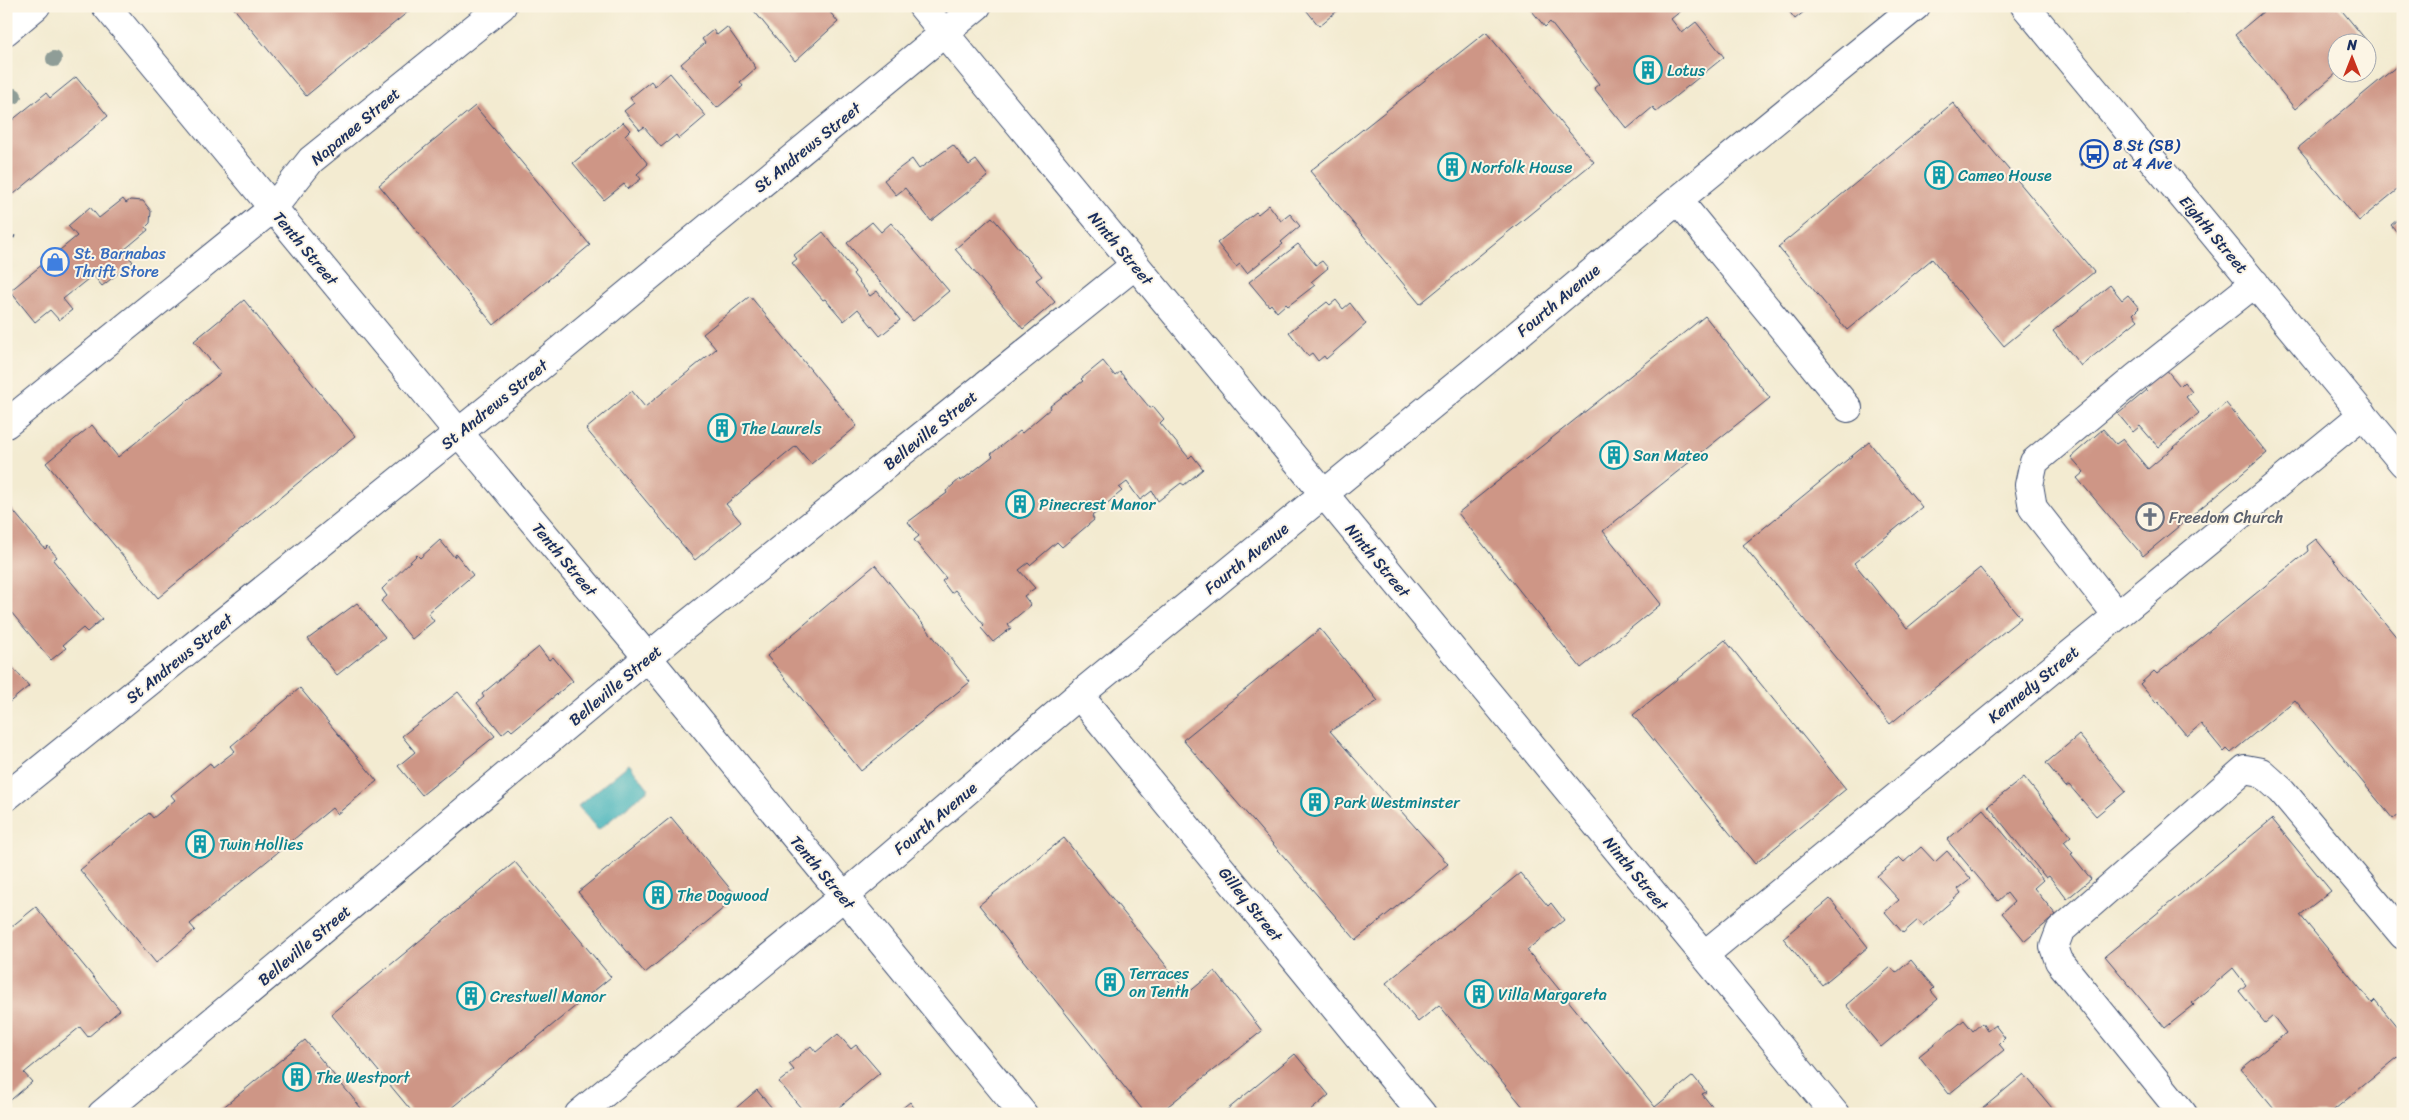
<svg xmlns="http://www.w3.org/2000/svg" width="2409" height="1120" font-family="Sriracha,sans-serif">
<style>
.water{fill:#44b4bb;stroke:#30728c}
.building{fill:#ce9686}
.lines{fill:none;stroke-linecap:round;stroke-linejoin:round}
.minor-casing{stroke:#3b4b6f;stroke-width:30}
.path{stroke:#3b4b6f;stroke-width:3;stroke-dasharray:4 4;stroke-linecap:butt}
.minor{stroke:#fff;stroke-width:28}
.tree{fill:#8f9d97}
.labels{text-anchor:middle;stroke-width:4;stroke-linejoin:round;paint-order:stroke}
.culture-label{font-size:16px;fill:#0d838f;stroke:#fcf5e5;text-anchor:start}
.street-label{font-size:16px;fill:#1b2f5e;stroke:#fcf5e5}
.transit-label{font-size:16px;fill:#164399;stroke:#fcf5e5;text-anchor:start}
.shop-label{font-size:16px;fill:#366cbe;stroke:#fcf5e5;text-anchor:start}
.worship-label{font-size:16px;fill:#5b616d;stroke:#fcf5e5;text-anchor:start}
</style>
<rect width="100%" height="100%" fill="#fcf5e5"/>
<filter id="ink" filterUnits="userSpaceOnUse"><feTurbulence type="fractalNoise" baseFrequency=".02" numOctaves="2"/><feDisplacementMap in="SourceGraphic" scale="10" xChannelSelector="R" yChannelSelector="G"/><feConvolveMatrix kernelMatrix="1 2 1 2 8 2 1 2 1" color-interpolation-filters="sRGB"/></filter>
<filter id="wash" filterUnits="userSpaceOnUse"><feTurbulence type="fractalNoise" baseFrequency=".0096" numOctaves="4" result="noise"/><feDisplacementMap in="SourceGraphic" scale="20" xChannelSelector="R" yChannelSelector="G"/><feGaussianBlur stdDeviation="1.12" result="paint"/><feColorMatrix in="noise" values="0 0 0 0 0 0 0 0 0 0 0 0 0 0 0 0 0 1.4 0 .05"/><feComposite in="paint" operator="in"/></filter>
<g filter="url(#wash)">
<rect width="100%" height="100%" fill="#f3ebd1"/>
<path class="water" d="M629,764l20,25 -51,41 -20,-24z"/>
<g id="blocks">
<path class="building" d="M232,6h183l-109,90z
M750,6h75l13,16 -43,39z
M1303,6h40l-24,20z
M1528,6h159l-16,13 11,14 14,-11 28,35 -68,55 -3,-5 -26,22 -33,-41 5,-4 -49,-62 -5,5z
M1785,6h26l-16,13z
M2181,6h11l-7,6z
M2270,6h68l33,40 -5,3v-7h-30v30h2l-43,37 -60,-74z
M727,27l29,41 -16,14 3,4 -26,22 -36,-44 24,-21 -3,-4 11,-9 4,5z
M1486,32l108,130 -174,142 -110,-133z
M2403,61v124l-44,36 -61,-73z
M670,73l36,43 -27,23 -3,-4 -15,12 -17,-20 -4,3 -16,-19 10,-8 -4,-5 21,-17 4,5z
M76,77l32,39 -94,78 -8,-9v-44l5,-4 -5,-6v-6l40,-32 4,5z
M1953,103l141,169 -90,74 -72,-87 -85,71 -69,-83z
M475,106l115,139 -96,80 -115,-140z
M623,122l7,8 -5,5 23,29 -11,10 4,5 -13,10 -4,-5 -20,16 -31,-37z
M953,145l16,20 7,-5 12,16 -57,45 -26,-33 -9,7 -12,-15 28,-21 7,10z
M123,199l3,4 4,-3 13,1 8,10 -1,12 -4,4 2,3 -24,20 9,12 -31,24 -9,-11 -30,24 9,11 -13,10 -9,-10 -15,12 -25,-31 67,-55 -9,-10 22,-19 9,11z
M1269,205l12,16 9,-7 10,12 -19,16 2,2 -36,29 -7,-9 -4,3 -19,-24 39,-31 2,2z
M2403,215v24l-12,-14z
M992,217l50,59 -6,4 19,22 -32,27 -68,-80z
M872,222l9,10 10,-9 58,68 -36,30 -66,-78z
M823,232l32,40 -2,2 17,22 7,-5 23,29 -20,16 -22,-27 -14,12 -19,-22 -2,1 -31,-37 5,-4 -3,-4z
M1298,244l18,21 6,-4 6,7 -17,14 4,3 -27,21 -2,-2 -9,8 -6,-8 -2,2 -20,-24z
M2110,285l12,15 6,-5 11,13 -6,6 5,6 -57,46 -28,-35z
M750,296l107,130 -46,38 -15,-18 -70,58 15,18 -46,38 -109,-131 46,-38 13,16 71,-58 -13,-15z
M244,300l111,136 -197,162 -112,-135 46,-38 26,32 103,-84 -27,-32z
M1336,300l7,9 7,-6 16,21 -40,35 -2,-3 -6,5 -6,-8 -4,3 -19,-24 38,-30 3,3z
M1705,316l65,82 -167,133 58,73 -80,64 -123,-155z
M1103,361l12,15 5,-4 30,36 4,-1 10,12 -4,4 29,35 3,-3 11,14 -19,16 -3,-2 -23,18 -6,-10 -12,9 -13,-18 -8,6 3,3 -30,25 2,4 -32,27 -5,-5 -27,23 -2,-2 -9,7 16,18 -11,8 7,9 -23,19 3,4 -18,14 -12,-14 3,-3 -29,-35 -4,3 -9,-12 4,-3 -32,-38 5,-4 -11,-14 39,-29 -1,-2 14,-12 1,2 32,-25 -2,-2 29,-23 2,2 29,-25 -1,-2 33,-25 -2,-2z
M2165,368l15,18 4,-4 8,10 -6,5 13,16 -41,34 -18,-21 -7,6 -15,-18 29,-24 -4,-4z
M2226,403l41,50 -124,103 -66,-78 7,-6 -13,-15 32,-28 13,15 7,-5 25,30z
M1869,442l53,65 -68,56 53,65 73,-60 41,50 -131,106 -147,-179z
M6,502l39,47 3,-3 9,11 -4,3 49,59 -15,13 -4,-4 -20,17 3,3 -15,12 -45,-54z
M2316,539l87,106 -2,3 2,2v165l-2,-3 -8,7 -98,-119 -64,53 -4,-4 -3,3 -23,-28 -14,12 -29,-35 -2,2 -16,-19 14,-13 3,3 151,-123 -1,-5z
M440,540l14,17 2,-3 17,21 -45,38 6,8 -22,18 -31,-38 6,-5 -5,-7 35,-34 3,3z
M875,565l95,117 -109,89 -94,-115z
M357,603l28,34 -48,38 -29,-36z
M1320,629l58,72 -48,30 118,133 -92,76 -173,-200z
M1725,640l121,149 -91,75 -122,-149z
M539,647l10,13 4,-3 20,24 -61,50 -3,-3 -7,6 -25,-31 7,-6 -2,-3z
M6,660l23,26 -23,19z
M300,688l77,93 -40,33 -5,-6 -142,116 5,6 -39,33 -76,-93 69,-57 4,5 22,-18 -4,-5 39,-32 3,5 22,-17 -4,-5z
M458,692l37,44 -73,59 -24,-29 17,-14 -13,-16z
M2079,735l47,56 -30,25 -27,-31 -3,2 -20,-24z
M2024,777l47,59 -7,6 9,11 -2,1 20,25 -24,20 -18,-23 -3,2 -58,-72z
M1983,809l60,71 -9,8 22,27 -31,26 -23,-28 12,-11 -7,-9 -9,8 -51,-61z
M671,817l66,80 -92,76 -67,-81z
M2272,819l59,72 -31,24 72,88 3,-3 28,34v19l-74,61h-51l-37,-45 45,-36 -13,-17 -8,7 -26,-32 7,-6 -13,-17 -41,35 2,2 -29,23 -60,-72z
M1064,838l124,155 27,-22 47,60 -104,83h-12l-167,-209z
M1921,847l14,15 12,-11 24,28 -13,10 3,4 -38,33 -5,-6 -15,13 -18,-21 14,-12 -22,-24 22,-19 5,5z
M515,862l96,115 -167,137h-30l-83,-100z
M1520,873l28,33 3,-3 13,17 -37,30 128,157 38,-31 13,16 -4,2 16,20h-189l-90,-109 -21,17 -32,-39z
M1830,899l38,48 -46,38 -39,-47z
M36,907l84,103 -32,27 -8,-10 -56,46 8,9 -26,22v-173z
M1911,960l23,28 -3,3 7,8 -57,48 -35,-42 45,-38 5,6z
M1964,1020l9,11 9,-8 5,8 8,-6 10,13 -6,6 5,6 -55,44 -30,-38z
M838,1034l13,15 5,-4 24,28 -49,41h-25l-27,-32 15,-12 -5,-6 22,-18 5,6z
M305,1040l61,74h-151z
M1295,1054l34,41 -20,17 1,2h-88z
M2024,1074l33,40h-81z
M757,1090l20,24h-48z
M910,1102l9,12h-24z"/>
</g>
</g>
<g filter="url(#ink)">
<use href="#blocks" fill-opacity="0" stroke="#3b4b6f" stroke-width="1"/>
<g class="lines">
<defs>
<path id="minor" d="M106,6l353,427 189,225 375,456
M922,6l913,1108
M2025,6l378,457
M6,31l30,-25
M1678,200l170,208
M6,424l267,-216 38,-48 191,-154
M2117,615l-84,-107 -4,-23 5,-23 101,-84 120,-95
M1079,695l343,419
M6,797l498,-401 473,-390
M1704,955l659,-541
M102,1114l582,-487 451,-362
M579,1114l264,-217 236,-202 431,-354 168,-141 238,-194
M2183,1114l-124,-153 -5,-14 6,-16 185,-162 16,3 21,19 121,144"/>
</defs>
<use href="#minor" class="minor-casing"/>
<path class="path" d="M2081,165l13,-11
M6,234l9,3"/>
<use href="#minor" class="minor"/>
</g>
<g class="tree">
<circle cx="54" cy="59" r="8"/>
<circle cx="14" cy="96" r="8"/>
</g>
</g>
<defs>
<symbol id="building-ring" viewBox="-11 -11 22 22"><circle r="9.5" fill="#fcf5e5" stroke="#0f9aa8" stroke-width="1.5"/><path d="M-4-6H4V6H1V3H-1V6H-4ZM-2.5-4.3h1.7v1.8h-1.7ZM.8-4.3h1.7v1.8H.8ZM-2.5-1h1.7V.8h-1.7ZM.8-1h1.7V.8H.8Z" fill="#0f9aa8"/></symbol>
<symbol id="bus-ring" viewBox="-11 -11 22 22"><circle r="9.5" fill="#fcf5e5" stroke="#1a4fb4" stroke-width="1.5"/><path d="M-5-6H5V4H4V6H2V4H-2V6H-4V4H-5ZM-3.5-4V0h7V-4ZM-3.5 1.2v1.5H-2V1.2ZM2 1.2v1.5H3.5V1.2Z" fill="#1a4fb4"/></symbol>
<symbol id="shop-ring" viewBox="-11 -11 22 22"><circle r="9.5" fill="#fcf5e5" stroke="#3f7fe0" stroke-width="1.5"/><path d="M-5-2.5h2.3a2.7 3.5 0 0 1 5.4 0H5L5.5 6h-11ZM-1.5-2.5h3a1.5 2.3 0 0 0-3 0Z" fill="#3f7fe0"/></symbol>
<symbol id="church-ring" viewBox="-11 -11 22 22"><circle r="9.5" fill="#fcf5e5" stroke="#6b7280" stroke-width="1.5"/><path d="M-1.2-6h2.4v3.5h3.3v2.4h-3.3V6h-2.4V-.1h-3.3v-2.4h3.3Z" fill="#6b7280"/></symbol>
</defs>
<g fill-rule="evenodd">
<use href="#building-ring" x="1632" y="54" width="32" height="32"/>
<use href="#bus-ring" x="2078" y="138" width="32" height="32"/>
<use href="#building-ring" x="1436" y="151" width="32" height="32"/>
<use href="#building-ring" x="1923" y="159" width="32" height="32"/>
<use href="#shop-ring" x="39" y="246" width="32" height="32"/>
<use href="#building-ring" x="706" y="412" width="32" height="32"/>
<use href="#building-ring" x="1598" y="439" width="32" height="32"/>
<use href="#building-ring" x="1004" y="488" width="32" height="32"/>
<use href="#church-ring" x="2134" y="501" width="32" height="32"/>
<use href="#building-ring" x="1299" y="786" width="32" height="32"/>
<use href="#building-ring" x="184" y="828" width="32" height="32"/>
<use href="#building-ring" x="642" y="879" width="32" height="32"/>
<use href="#building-ring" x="1094" y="966" width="32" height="32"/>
<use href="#building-ring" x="1463" y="978" width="32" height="32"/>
<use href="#building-ring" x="455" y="980" width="32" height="32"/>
<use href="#building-ring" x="281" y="1061" width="32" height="32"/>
</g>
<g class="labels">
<g class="culture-label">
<text x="1667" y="76">Lotus</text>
<text x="1471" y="173">Norfolk House</text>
<text x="1958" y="181">Cameo House</text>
<text x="741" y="434">The Laurels</text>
<text x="1633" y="461">San Mateo</text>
<text x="1039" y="510">Pinecrest Manor</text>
<text x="1334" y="808">Park Westminster</text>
<text x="219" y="850">Twin Hollies</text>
<text x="677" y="901">The Dogwood</text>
<text x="1129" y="979">Terraces<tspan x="1129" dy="18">on Tenth</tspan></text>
<text x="1498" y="1000">Villa Margareta</text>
<text x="490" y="1002">Crestwell Manor</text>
<text x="316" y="1083">The Westport</text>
</g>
<g class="street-label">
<text transform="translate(355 126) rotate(-40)" y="6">Napanee Street</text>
<text transform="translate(807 147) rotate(-39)" y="6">St Andrews Street</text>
<text transform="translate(2214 234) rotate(50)" y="6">Eighth Street</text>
<text transform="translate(306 248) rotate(50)" y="6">Tenth Street</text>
<text transform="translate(1121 248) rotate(50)" y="6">Ninth Street</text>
<text transform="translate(1558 300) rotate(-40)" y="6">Fourth Avenue</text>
<text transform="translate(494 404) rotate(-39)" y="6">St Andrews Street</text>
<text transform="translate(930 430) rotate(-39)" y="6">Belleville Street</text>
<text transform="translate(1246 558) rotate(-39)" y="6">Fourth Avenue</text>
<text transform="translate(565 559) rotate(50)" y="6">Tenth Street</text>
<text transform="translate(1378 560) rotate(50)" y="6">Ninth Street</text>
<text transform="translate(179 658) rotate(-39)" y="6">St Andrews Street</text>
<text transform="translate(2033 684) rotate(-39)" y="6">Kennedy Street</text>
<text transform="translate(615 685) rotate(-40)" y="6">Belleville Street</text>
<text transform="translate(935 818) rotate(-40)" y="6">Fourth Avenue</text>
<text transform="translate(823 872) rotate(50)" y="6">Tenth Street</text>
<text transform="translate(1636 873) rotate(50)" y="6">Ninth Street</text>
<text transform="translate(1251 904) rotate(51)" y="6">Gilley Street</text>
<text transform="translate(304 945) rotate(-40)" y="6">Belleville Street</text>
</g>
<g class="transit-label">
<text x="2113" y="151">8 St (SB)<tspan x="2113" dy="18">at 4 Ave</tspan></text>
</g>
<g class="shop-label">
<text x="74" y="259">St. Barnabas<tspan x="74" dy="18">Thrift Store</tspan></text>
</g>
<g class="worship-label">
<text x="2169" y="523">Freedom Church</text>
</g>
</g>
<rect width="2409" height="1120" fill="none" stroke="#fcf5e5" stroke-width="25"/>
<g transform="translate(2352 58)"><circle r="24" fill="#fcf5e5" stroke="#a2a6af"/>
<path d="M0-4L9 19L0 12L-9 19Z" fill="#c8321e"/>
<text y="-8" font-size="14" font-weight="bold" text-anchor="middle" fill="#1b2f5e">N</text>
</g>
</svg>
